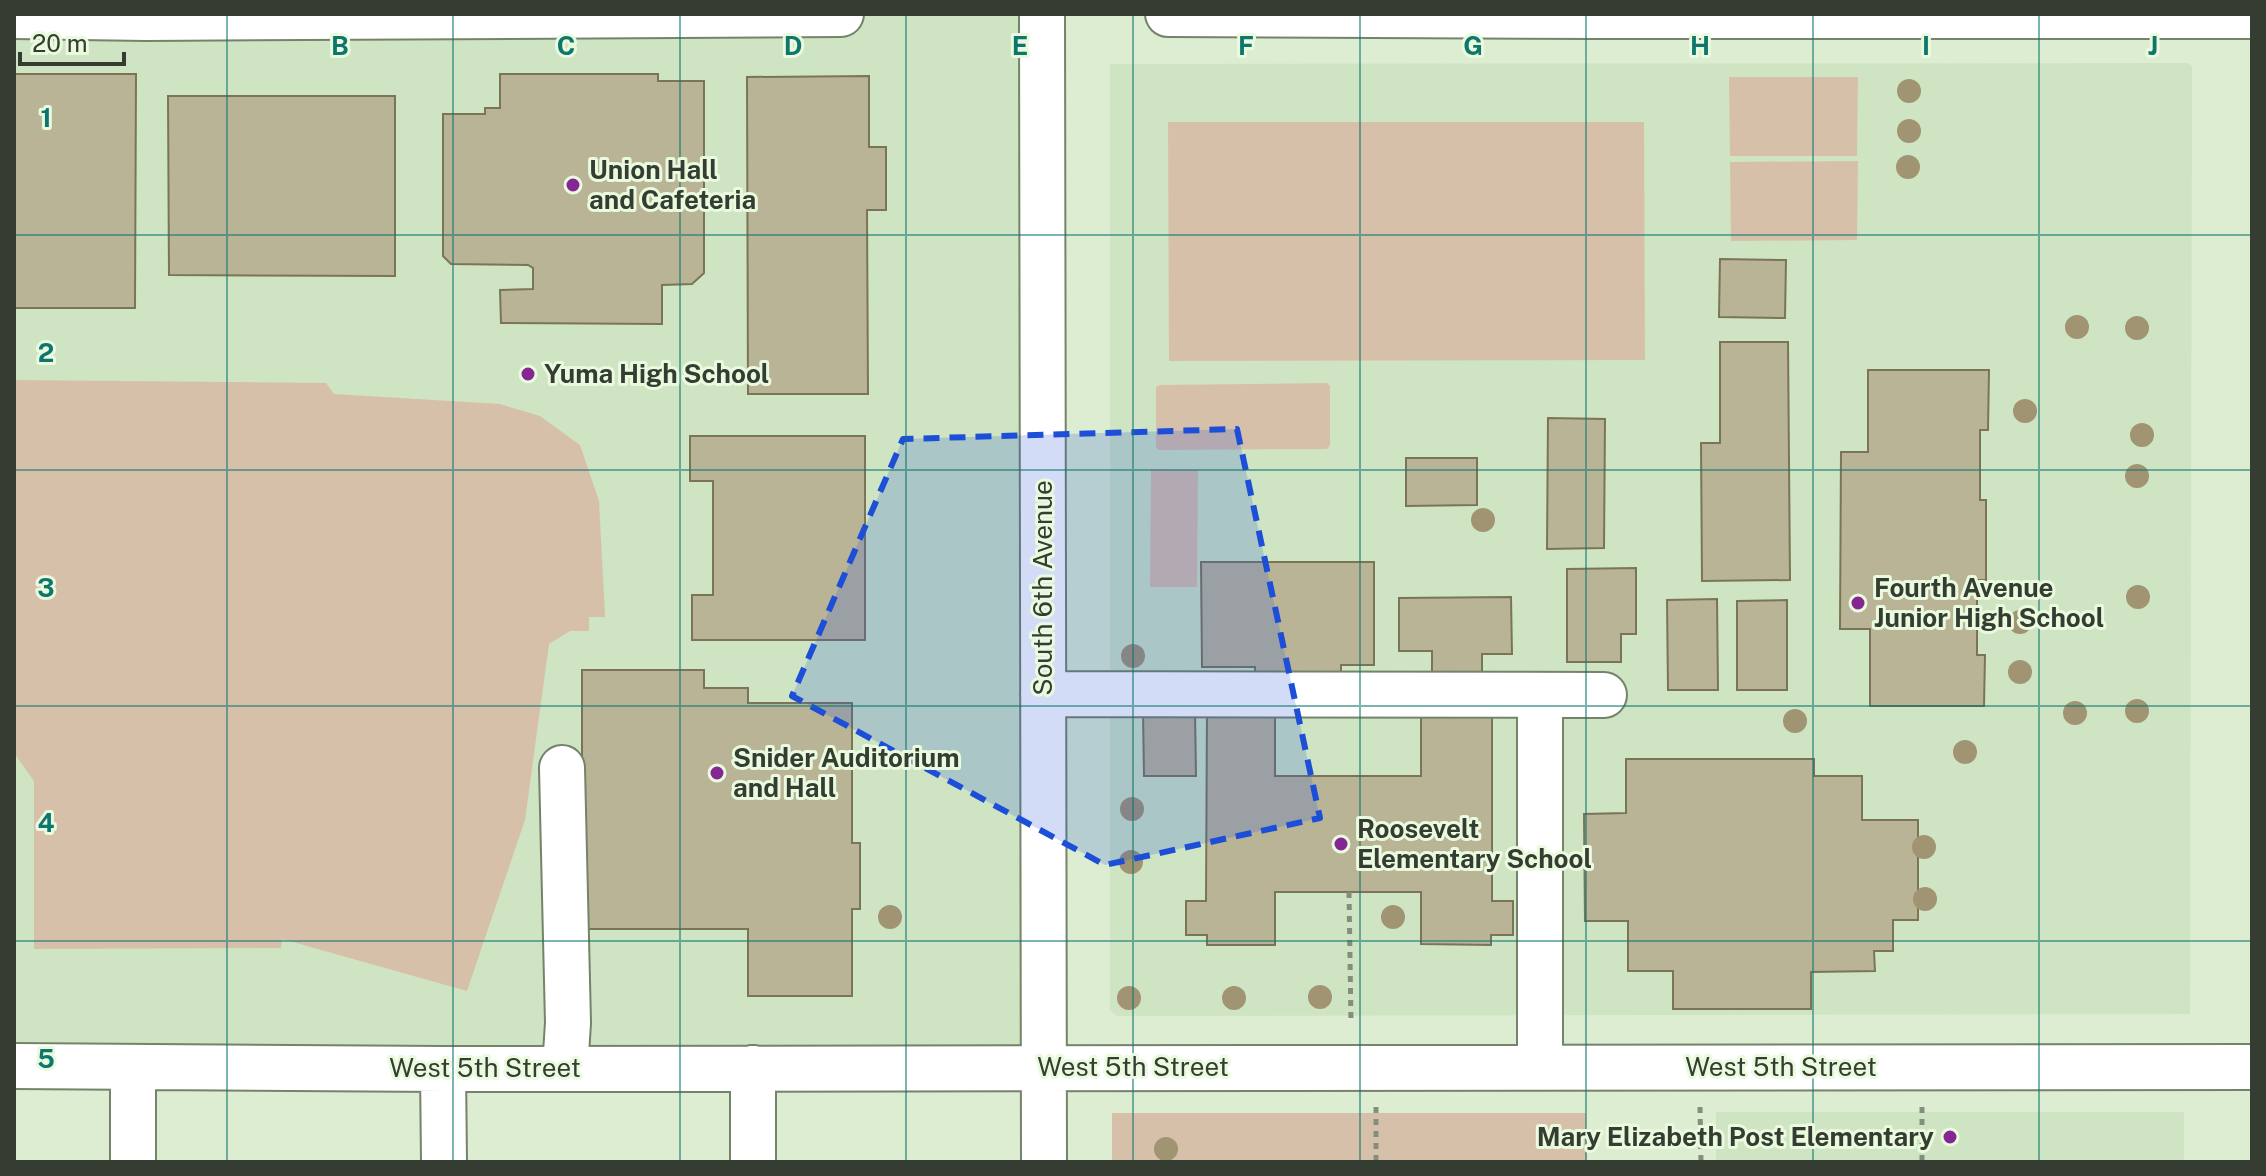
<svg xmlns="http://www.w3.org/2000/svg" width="2266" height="1176" font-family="'Public Sans',sans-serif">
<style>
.built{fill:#cfe4c2}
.green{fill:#d7c0aa}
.building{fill:#bab497;stroke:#7a7559;stroke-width:2}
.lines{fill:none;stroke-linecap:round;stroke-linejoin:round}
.minor-casing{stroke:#74836a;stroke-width:48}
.path{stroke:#838f7c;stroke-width:5;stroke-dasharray:6 6;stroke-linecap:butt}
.minor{stroke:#fff;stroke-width:44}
.tree{fill:#a19472}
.marked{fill:#1d4ed8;fill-opacity:0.2;stroke:#1d4ed8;stroke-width:6;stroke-dasharray:16 10;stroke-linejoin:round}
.grid{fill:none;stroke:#0f766e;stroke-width:2;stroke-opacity:0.55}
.poi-dot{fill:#852792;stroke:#e9fade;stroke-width:3}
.labels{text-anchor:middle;stroke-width:6;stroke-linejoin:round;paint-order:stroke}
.poi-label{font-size:26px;font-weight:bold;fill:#353c31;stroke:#e9fade;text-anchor:start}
.street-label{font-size:26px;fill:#353c31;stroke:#e9fade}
.grid-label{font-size:26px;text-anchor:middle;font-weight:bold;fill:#0f766e;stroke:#e9fade;stroke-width:6;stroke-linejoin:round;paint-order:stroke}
</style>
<rect width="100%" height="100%" fill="#dcedd1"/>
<path class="built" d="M1042,14l2,1053 -1030,1v-1052z
M2187,63l5,3 -2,948 -1073,2 -7,-6v-946z
M1716,1112h468v50h-468z"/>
<path class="green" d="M1729,77h129l-1,79h-127z
M1168,122h476l1,238 -476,1z
M1858,161l-1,79 -126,1 -1,-79z
M14,380l312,3 8,11 166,10 40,12 40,29 19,56 6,116h-16v14h-19l-21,13 -24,176 -58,171 -185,-52 -1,9 -247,1v-168l-20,-28z
M1327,383l3,3v59l-3,4 -169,1 -2,-3v-60l4,-2z
M1151,469l47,1 -1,117h-47z
M1112,1113h474l1,49h-475z"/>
<path class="building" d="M14,74h122l-1,234h-121z
M500,74h158v7h46v192l-12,11 -30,1v39l-161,-1 -1,-33 33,-1v-21l-5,-3 -77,-1 -8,-8v-142h42v-6h15z
M869,76v71h17v63h-19l1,184h-120l-1,-317z
M168,96h227v180l-226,-1z
M1720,259l66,1 -1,58 -66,-1z
M1720,342h68l2,238 -88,1 -1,-138h19z
M1868,370h121l-1,60h-8v70h6v80h-9v75h8l-1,51h-114v-77h-30l1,-177h27z
M1548,418l57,1 -1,129 -57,1z
M690,436h175v204h-173v-45h21v-114h-23z
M1406,458h71v47l-71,1z
M1201,562h173v103h-33v15h-86v-13h-53z
M1636,568v66h-15v28h-54v-93z
M1511,597l1,57h-30v19h-50v-22h-33v-53z
M1717,599l1,91h-50l-1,-90z
M1787,600v90h-50v-89z
M582,670h122v18h44v15h104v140h8v66h-8v87h-104v-67h-166z
M1421,708h71v193h21v34h-22v10l-70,-1v-52h-146v53h-68v-10h-21v-34h20l1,-191h68v66h146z
M1195,711l1,65h-52l-1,-64z
M1626,759h188v17h48v44h56v100h-25v31h-19l1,20 -64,1v37h-138v-38h-45v-50h-43l-1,-107 42,-1z"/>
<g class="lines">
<defs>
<path id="minor" d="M1042,14l2,1148
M1168,14l430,2h654
M14,16l132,2 695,-4
M1043,694l561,1
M1540,718v349
M562,768l6,255 -3,46
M14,1066l429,3 1809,-2
M443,1069l1,93
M133,1162v-95
M753,1162v-94"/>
</defs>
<use href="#minor" class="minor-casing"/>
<path class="path" d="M1349,892l2,131
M1376,1107v55
M1700,1107l1,55
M1922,1107v55"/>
<use href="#minor" class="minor"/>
</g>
<g class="tree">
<circle cx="1909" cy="91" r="12"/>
<circle cx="1909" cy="131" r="12"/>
<circle cx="1908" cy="167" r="12"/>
<circle cx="2077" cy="327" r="12"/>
<circle cx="2137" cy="328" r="12"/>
<circle cx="2025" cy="411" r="12"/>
<circle cx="2142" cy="435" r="12"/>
<circle cx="2137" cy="476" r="12"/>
<circle cx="1483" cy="520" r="12"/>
<circle cx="2138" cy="597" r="12"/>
<circle cx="2020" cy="622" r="12"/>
<circle cx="1133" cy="656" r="12"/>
<circle cx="2020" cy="672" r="12"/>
<circle cx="2137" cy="711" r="12"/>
<circle cx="2075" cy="713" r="12"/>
<circle cx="1795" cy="721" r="12"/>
<circle cx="1965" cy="752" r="12"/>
<circle cx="1132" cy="809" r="12"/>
<circle cx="1924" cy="847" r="12"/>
<circle cx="1131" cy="862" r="12"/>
<circle cx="1925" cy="899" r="12"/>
<circle cx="890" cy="917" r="12"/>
<circle cx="1393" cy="917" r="12"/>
<circle cx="1320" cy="997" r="12"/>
<circle cx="1129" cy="998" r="12"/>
<circle cx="1234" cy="998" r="12"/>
<circle cx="1166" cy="1149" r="12"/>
</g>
<path class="marked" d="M1237,429l83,389 -215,47 -313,-169 111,-257z"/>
<path class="grid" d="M227,14v1148M453,14v1148M680,14v1148M906,14v1148M1133,14v1148M1360,14v1148M1586,14v1148M1813,14v1148M2039,14v1148M14,235h2238M14,470h2238M14,706h2238M14,941h2238"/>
<g class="poi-dot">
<circle cx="573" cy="185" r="8"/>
<circle cx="528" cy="374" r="8"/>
<circle cx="1858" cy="603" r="8"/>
<circle cx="717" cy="773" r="8"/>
<circle cx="1341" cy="844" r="8"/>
<circle cx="1950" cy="1137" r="8"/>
</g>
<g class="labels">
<g class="poi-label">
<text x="589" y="179">Union Hall<tspan x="589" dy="30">and Cafeteria</tspan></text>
<text x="544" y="383">Yuma High School</text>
<text x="1874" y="597">Fourth Avenue<tspan x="1874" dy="30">Junior High School</tspan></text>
<text x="733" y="767">Snider Auditorium<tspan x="733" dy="30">and Hall</tspan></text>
<text x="1357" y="838">Roosevelt<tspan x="1357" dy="30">Elementary School</tspan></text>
<text x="1934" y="1146" text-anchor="end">Mary Elizabeth Post Elementary</text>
</g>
<g class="street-label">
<text transform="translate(1043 588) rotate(-90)" y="9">South 6th Avenue</text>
<text x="1133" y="1076">West 5th Street</text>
<text x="1781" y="1076">West 5th Street</text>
<text x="485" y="1077">West 5th Street</text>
</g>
</g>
<g class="grid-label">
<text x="340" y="55">B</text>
<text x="566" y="55">C</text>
<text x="793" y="55">D</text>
<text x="1020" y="55">E</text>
<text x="1246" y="55">F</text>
<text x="1473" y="55">G</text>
<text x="1700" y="55">H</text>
<text x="1926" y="55">I</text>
<text x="2153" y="55">J</text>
<text x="46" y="127">1</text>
<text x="46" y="362">2</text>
<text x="46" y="597">3</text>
<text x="46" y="832">4</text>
<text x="46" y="1068">5</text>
</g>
<rect width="2266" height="1176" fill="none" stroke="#353c31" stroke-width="32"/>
<path d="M20 52v12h104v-12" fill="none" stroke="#353c31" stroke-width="4"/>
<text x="32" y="52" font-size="24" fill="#353c31" stroke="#e9fade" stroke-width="6" paint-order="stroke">20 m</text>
</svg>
